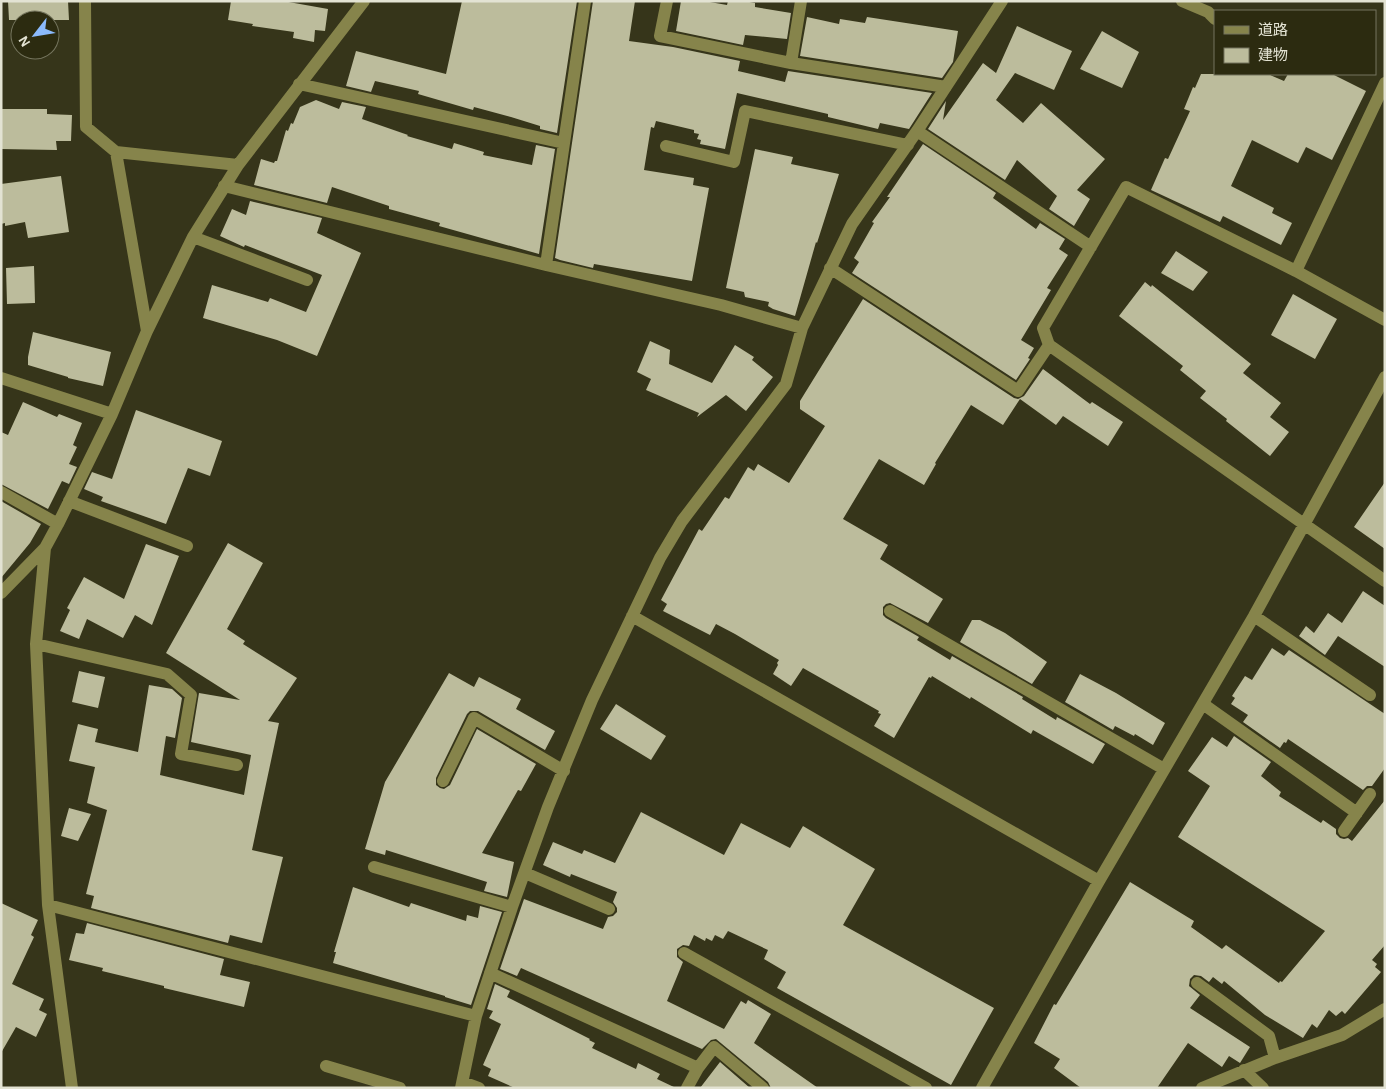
<svg xmlns="http://www.w3.org/2000/svg" width="1386" height="1089" font-family="'Alegreya Sans','Noto Sans JP',sans-serif">
<style>
.building{fill:#bcbc9c}
.lines{fill:none;stroke-linecap:round;stroke-linejoin:round}
.minor{stroke:#86844b;stroke-width:12}
</style>
<rect width="100%" height="100%" fill="#36351a"/>
<path class="building" d="M8,1h60l1,19h-60z
M231,1h52l45,8 -3,22 -10,-1 -1,12 -21,-4 1,-6 -42,-6 1,-2 -25,-4z
M462,1h115l-20,132 -17,-4v-3l-29,-9 -37,-10 -1,3 -55,-16 1,-3 -44,-10 -4,11 -25,-6 10,-35 90,23z
M593,1h42l-6,40 44,6 67,14 -2,10 47,11 3,-11 144,22 -23,36 -29,-6 -2,6 -50,-12v-3l-91,-21 -12,56 -25,-5 1,-4 -4,-1 2,-5 -5,-1v-3l-38,-9 -2,7 -3,-1 -7,43 50,8 -1,7 16,3 -17,93 -98,-17 -1,4 -33,-8 -5,-2z
M681,1h23l23,4 1,-4h16l11,2v4l36,6 -4,26 -42,-4 -2,10 -67,-14z
M807,17l32,7 1,-5 25,4 2,-6 91,14 -5,31 -11,16 -142,-22z
M1017,26l55,25 -18,39 -39,-17 -19,27 27,23 18,-20 64,56 -28,31 13,9 -16,27 -25,-17 8,-13 -40,-36 -12,20 -77,-51 18,-28 -3,19 40,-57 13,10z
M1102,31l37,21 -17,36 -42,-19z
M1201,74h67l16,7 4,-7h44l34,17 -34,69 -26,-13 -8,16 -46,-23 -21,46 43,22 -2,5 20,10 -11,22 -58,-29 -3,6 -69,-32 14,-32 3,1 22,-48 -6,-2 9,-22 2,1z
M316,100l23,9 3,-7 24,5 -4,12 46,16 -1,1 45,13 2,-6 30,9 -1,3 49,10 4,-20 19,4 -16,105 -100,-28 1,-3 -51,-14v-3l-57,-19 -5,16 -73,-18 7,-26 13,4 1,-2h2l9,-31 2,1 3,-8 2,1 7,-17z
M1,109h46v5l25,1 -1,26h-15l1,9 -56,-1z
M923,144l73,49 -3,5 43,31 4,-6 25,16 -6,10 9,6 -21,33 4,2 -30,50 13,8 -6,10 2,1 -14,21 -164,-107 7,-11 -5,-4 20,-35 -2,-1 18,-25h-3z
M755,149l38,8 -2,7 48,10 -22,69 -1,-1 -21,74 -22,-7 -5,-3 1,-4 -24,-5 -1,-5 -18,-4z
M61,176l8,56 -41,6 -3,-16 -20,4v-3l-4,1v-40z
M250,201l72,17 -5,15 44,20 -44,103 -40,-16 -74,-22 9,-33 56,17 2,-4 36,14 16,-37 -77,-30 -1,2 -24,-11 12,-27 14,6z
M1176,251l32,21 -15,19 -32,-18z
M34,266l1,37 -28,1 -1,-36z
M1145,282l6,5 1,-2 99,79 -8,9 38,30 -11,14 19,15 -19,24 -44,-35 1,-2 -27,-21 6,-7 -26,-21 3,-4 -64,-50z
M1293,294l44,25 -22,40 -44,-24z
M863,299l151,99 4,1 6,-3 19,-27 47,35 2,-2 31,20 -15,24 -45,-30 -7,9 -36,-26 -17,26 -32,-20 -36,58 1,1 -12,21 -45,-26 -36,60 45,26 -8,14 63,40 -15,24 -38,-20 -4,1 -3,3v8l3,3 33,19 -2,3 33,20 2,-4 71,41 -1,2 34,21 1,-3 48,27 -12,20 -60,-34 -2,4 -60,-37 -1,2 -38,-23 -1,2 -2,-1 -35,61 -20,-12 7,-12 -3,-1 1,-2 -76,-43 -12,18 -18,-12 5,-9 -1,-2 2,-3 -44,-26 -19,-10 -6,11 -47,-24 4,-7 -6,-4 38,-71 3,2 23,-34 4,2 19,-32 6,4 4,-7 31,19 36,-57 -25,-17v-8z
M33,332l78,20 -8,34 -35,-8v-1l-40,-12v-8z
M650,341l20,9 -1,14 43,19 23,-38 19,12 -2,3 21,17 -27,34 -20,-16 -29,22 2,-4 -53,-23 5,-11 -14,-7z
M23,402l34,15 2,-3 23,9 -9,22 4,2 -8,17 8,3 -8,17 -7,-3 -14,28 -47,-25v-52l7,3z
M136,410l86,31 -12,35 -22,-8 -22,56 -65,-23 2,-4 -19,-8 8,-17 20,7z
M1385,482v67l-31,-22z
M1,501l40,23 -11,19 -29,35z
M228,543l35,20 -36,66 18,12 -2,3 54,34 -29,43 11,2 -27,127 31,7 -21,86 -32,-8 -2,8 -137,-35 3,-12 -8,-2 21,-84 -20,-7 8,-36 -26,-6 9,-37 20,5 -3,13 43,10 11,-67 23,4 10,9 -7,40 -9,-2 -6,39 84,20 7,-40 -60,-13 8,-49 41,7 -74,-47z
M146,544l33,12 -27,69 -17,-10 -12,23 -36,-19 -8,20 -19,-8 10,-21 -3,-2 17,-31 40,22z
M1363,591l22,15v61l-47,-31 -13,19 -26,-19 7,-10 8,7 14,-20 14,10z
M972,620h8l25,13 42,29 -15,22 -72,-42z
M1272,648l12,8 5,-6 96,64v54l-13,18h-5l-4,4 -75,-51 -2,4 -2,-1 -4,6 -37,-26 5,-7 -17,-11 4,-6 -3,-2 13,-20 7,4z
M79,671l26,6 -7,31 -26,-6z
M449,673l25,14 5,-10 42,22 -5,10 39,22 -10,19 -67,-39h-8l-3,3 -31,64v7l4,3 4,1 6,-4 27,-56 59,35 -15,27 -3,-1 -36,63 32,9 -7,35 -23,-6 3,-9 -101,-32 -1,5 -20,-6 20,-67z
M1080,674l36,19 49,30 -12,22 -18,-11 -1,2 -19,-10 -2,4 -48,-28z
M616,704l50,32 -15,24 -51,-31z
M1234,736l37,26 -10,14 20,16 -2,4 42,27 2,-3 13,9v5l4,4 4,1 4,-1 4,3 33,-41v145l-13,15 5,4 -2,3 6,5 -36,42 -3,-3 -6,5 -7,-6 -12,18 -5,-4 -9,14 -38,-23 -41,-34 -2,3 -9,-7 -4,5 -8,-6 -7,-1 -4,4 -1,7 11,9 -10,13 60,39 -10,16 -11,-7 -7,11 -34,-24 -31,45h-76l-27,-20 6,-9 -26,-16 20,-39 2,1 74,-123 64,39 -3,6 31,22 4,-4 53,38 1,-2 2,1 43,-51 -147,-94 32,-51 -22,-15 24,-34 15,10z
M69,808l22,6 -13,27 -17,-5z
M641,812l83,43 17,-32 49,25 13,-22 72,43 -32,56 151,83 -43,77 -174,-97 9,-16 -22,-13 4,-9 -40,-19 -5,8 -8,-4 -3,6 -6,-3 -1,3 -11,-6 -5,11 -6,-1 -6,4v8l6,5 -16,39 57,28 17,-28 5,3 2,-4 23,14 -17,29 64,45h-47l-3,-6 -52,-43 -5,1 -9,9 -181,-81 -4,8 -17,-7 24,-70 79,30 5,-12 5,-1 4,-4v-4l-4,-6 4,-10 -46,-18 -1,3 -27,-12 10,-23 29,12 2,-4 31,13z
M353,887l56,20 2,-4 55,18 1,-6 11,3 2,-12 22,6 -31,93 -26,-8v-1l-112,-33 3,-11h-2z
M1,903l37,17 -7,15 3,2 -22,47 32,15 -5,11 8,4 -11,23 -20,-10 -15,26z
M87,923l137,36 -4,16 30,7 -6,25 -80,-19v-2l-62,-15 1,-3 -34,-8 7,-27 8,1z
M495,984l15,7 -3,6 83,42 -1,1 6,3 -3,5 44,21 2,-6 22,11 -3,5 19,9h-161l-27,-12 3,-7 -8,-4 18,-41 -12,-6 4,-7 -6,-2z
M720,1062l30,26h-50z"/>
<g class="lines">
<path class="minor" d="M85,1l1,126 30,25 122,13
M667,1l-7,35 131,27 155,24
M1182,1l26,11 7,7
M791,63l10,-62
M299,84l265,59
M917,131l174,116
M666,146l68,16 11,-51 163,34
M116,152l31,179
M224,186l322,79 175,40 81,23
M193,237l114,43
M546,265l39,-264
M830,268l188,123 31,-46
M1296,271l89,-188
M1385,320l-89,-49 -170,-84 -83,141 6,17 336,236
M1,378l111,36
M1,492l57,32
M69,501l118,45
M45,548l-9,96 12,261 24,183
M1,593l44,-45 13,-24 54,-110 35,-83 46,-94 45,-72 126,-164
M890,611l274,158
M632,616l467,265
M1254,616l116,79
M36,644l131,30 24,21 -10,59 56,11
M1203,704l154,109
M443,781l31,-63 90,53
M1344,831l26,-37
M374,867l138,40
M525,873l84,36
M48,905l428,111
M684,953l242,135
M490,973l208,95 -11,20
M1197,983l72,53 6,22
M326,1066l74,22
M698,1068l16,-21 49,41
M1244,1070l19,18
M463,1082l16,6
M461,1088l15,-72 36,-109 36,-100 44,-107 68,-142 22,-37 104,-137 16,-56 50,-104 65,-93 85,-130
M982,1088l117,-207 155,-265 131,-239
M1202,1088l73,-30 67,-23 43,-26"/>
</g>
<rect width="1386" height="1089" fill="none" stroke="#e3e3d3" stroke-width="5"/>
<rect x="1214" y="10" width="162" height="65" fill="#2c2b10" stroke="#75755e"/>
<rect x="1224" y="26" width="25" height="8" fill="#86844b" stroke="#75755e"/>
<text x="1258" y="35" font-size="15" fill="#e3e3d3">道路</text>
<rect x="1224" y="48" width="25" height="15" fill="#bcbc9c" stroke="#75755e"/>
<text x="1258" y="60" font-size="15" fill="#e3e3d3">建物</text>
<g transform="translate(35 35) rotate(239)"><circle r="24" fill="#2c2b10" stroke="#75755e"/>
<path d="M0-4L9 19L0 12L-9 19Z" fill="#8bbafc"/>
<text y="-8" font-size="14" font-weight="bold" text-anchor="middle" fill="#e3e3d3">N</text>
</g>
</svg>
